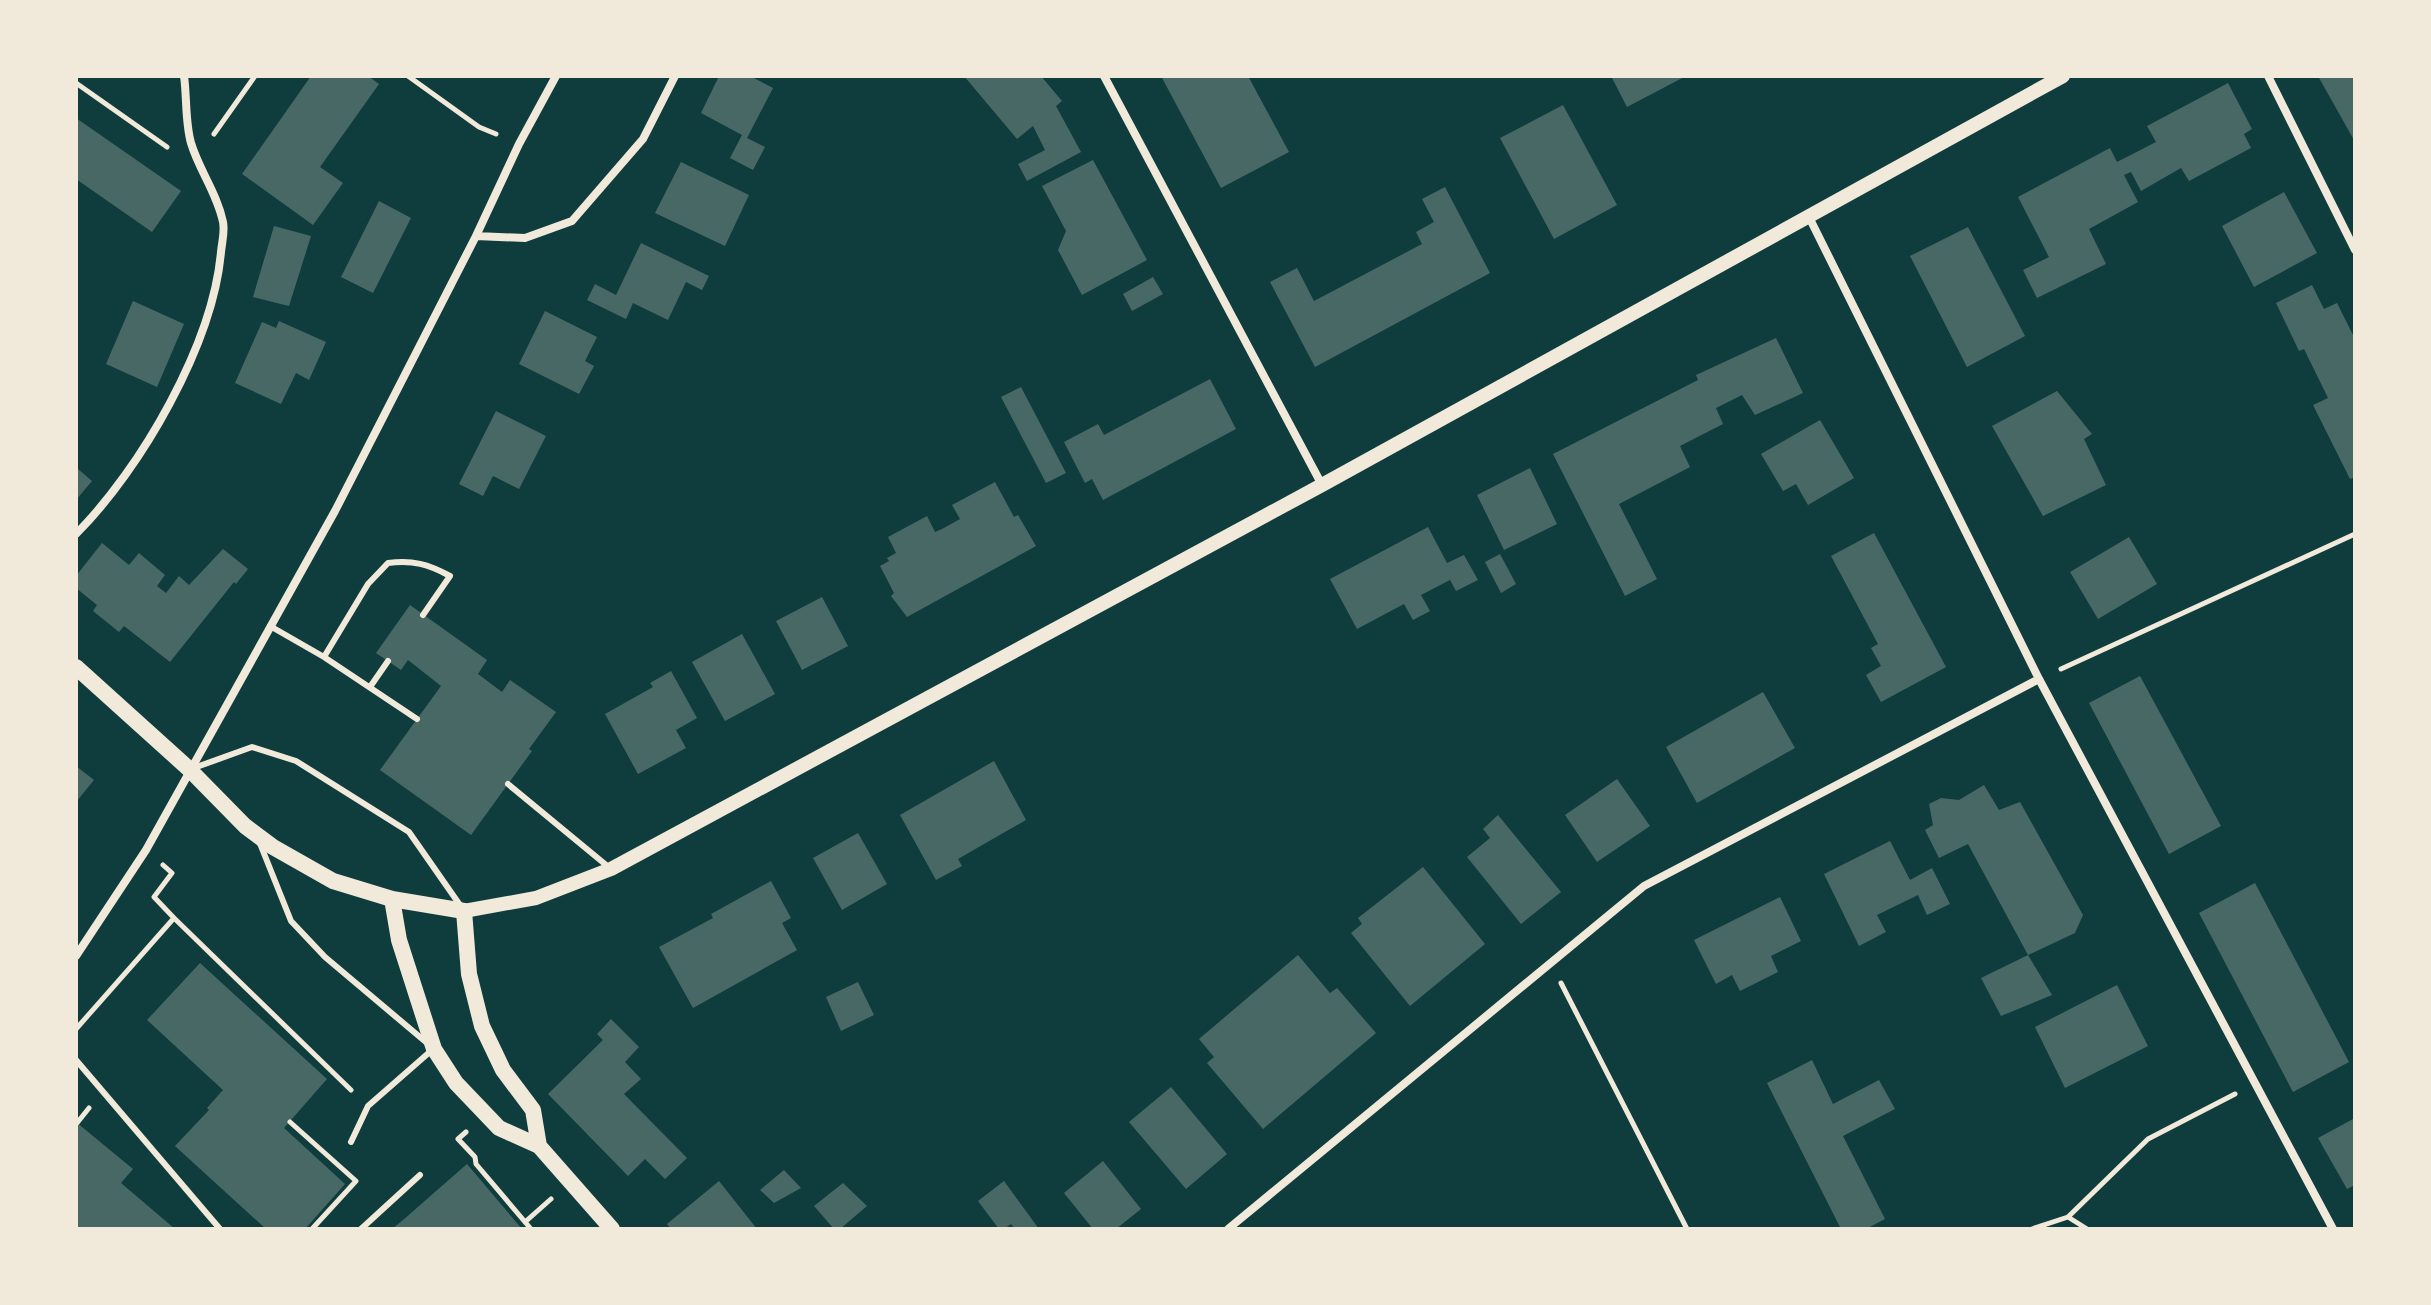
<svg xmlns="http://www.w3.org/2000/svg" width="2431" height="1305" font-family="Barlow,sans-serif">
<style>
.building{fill:#486865}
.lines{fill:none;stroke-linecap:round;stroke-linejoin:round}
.path{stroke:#f1e9da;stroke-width:5}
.service{stroke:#f1e9da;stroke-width:6}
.minor{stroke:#f1e9da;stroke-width:8}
.tertiary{stroke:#f1e9da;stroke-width:14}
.secondary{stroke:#f1e9da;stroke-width:16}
</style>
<rect width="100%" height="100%" fill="#0f3d3e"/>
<path class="building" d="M311,76h57l11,8 -59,83 23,16 -30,42 -71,-51z
M719,76h31l23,12 -26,50 18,9 -12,23 -23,-12 12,-23 -41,-22z
M964,76h77l21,25 -6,5 25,46 -54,29 -9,-17 27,-14 -12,-24 -16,13z
M1161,76h87l41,76 -68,36z
M1611,76h75l-59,31z
M2318,76h37v66l-5,-9z
M2228,83l24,46 -8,5 7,14 -62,33 -8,-13 -40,23 -10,-19 -7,3 14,27 -49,27 17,35 -69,34 -14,-28 26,-13 -31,-60 92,-49 7,14 39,-20 -9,-16z
M1563,105l54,100 -63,34 -54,-101z
M76,118l105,73 -29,41 -76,-53z
M1093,160l54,100 -65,35 -24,-45 8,-19 -24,-45z
M681,162l68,33 -24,51 -70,-33z
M1445,187l45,86 -175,94 -45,-85 27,-14 17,33 108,-57 -6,-12 18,-10 -12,-23z
M2284,192l33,61 -63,34 -32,-61z
M379,201l32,17 -38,75 -32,-16z
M274,226l37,10 -22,70 -36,-9z
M1968,227l57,109 -58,31 -57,-111z
M641,243l68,33 -7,14 -16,-8 -18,38 -35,-17 -7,16 -39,-19 8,-16 21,11z
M1153,277l10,17 -31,17 -9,-17z
M2312,285l12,24 13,-6 18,36v138l-5,2 -37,-74 15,-7 -24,-49 -5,2 -23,-48z
M133,301l51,23 -27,63 -51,-23z
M545,311l52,26 -12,24 9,5 -15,28 -60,-30z
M279,321l47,21 -17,38 -13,-7 -15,31 -46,-21 27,-61 14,6z
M1776,338l27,55 -48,22 -13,-20 -26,13 7,16 -43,22 10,21 -71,37 38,75 -32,17 -72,-142 145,-74 -2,-5z
M1210,379l26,50 -133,71 -11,-21 -7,4 -21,-41 34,-18 6,11z
M1021,387l45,86 -20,10 -45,-86z
M2057,391l35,43 -8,5 22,46 -63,31 -51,-90z
M496,411l50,25 -27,53 -26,-13 -10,20 -24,-12z
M1820,420l34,58 -46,27 -12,-21 -13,7 -22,-37z
M1530,468l27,56 -53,26 -27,-55z
M78,469l14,12 -16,19v-29z
M995,482l19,35 4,-2 18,31 -129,71 -16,-21 3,-3 -14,-27 9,-5 -2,-3 9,-5 -8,-16 39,-21 8,16 7,-3 18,-10 -8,-14z
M1428,527l19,36 17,-8 14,25 -22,11 -6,-11 -29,15 9,16 -17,9 -9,-16 -47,25 -27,-50z
M1874,533l72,134 -65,35 -15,-27 15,-9 -10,-18 7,-4 -47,-88z
M2129,537l28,47 -59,35 -28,-47z
M102,543l27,22 10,-12 26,22 -8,11 9,7 13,-17 10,9 34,-36 25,20 -12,15 -2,-2 -64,80 -46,-36 -5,6 -26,-21 4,-6 -21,-17v-12z
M1500,554l16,30 -15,9 -16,-31z
M822,597l26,49 -46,24 -26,-49z
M410,605l77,55 -9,14 24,18 8,-12 46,32 -27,37 3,2 -61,84 -91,-65 61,-84 -33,-26 -7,10 -25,-17z
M742,634l33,60 -50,27 -33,-59z
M671,671l26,47 -21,12 10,18 -48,26 -33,-60 48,-27 -3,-4z
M2140,676l81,150 -52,28 -80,-151z
M1763,692l32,56 -98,55 -31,-56z
M994,761l32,59 -68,39 4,7 -26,14 -36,-65z
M76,766l18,14 -18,22z
M1617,779l33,47 -53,36 -32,-47z
M1984,785l15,25 21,-8 63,113 -8,18 -47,22 -60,-111 -29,14 -14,-28 8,-5 -4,-21 12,-6 18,2z
M1498,815l63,77 -40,32 -54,-67 23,-19 -7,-9z
M858,833l29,51 -45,26 -29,-52z
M1890,841l20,39 22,-12 18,36 -23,11 -9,-20 -41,20 9,17 -27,14 -35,-72z
M1423,867l62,77 -75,62 -59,-73 11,-9 -4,-6z
M771,881l20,37 -9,5 15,27 -104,58 -34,-61 54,-29 -2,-4z
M2255,883l94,179 -56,30 -94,-179z
M1780,897l21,44 -30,15 7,16 -38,19 -8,-16 -16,9 -22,-44z
M1298,955l32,38 7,-5 39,45 -113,96 -56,-66 7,-6 -15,-18z
M2028,955l24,40 -51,21 -20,-38z
M200,963l127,116 -43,49 61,56 -40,45h-39l-91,-83 34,-36 -2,-2 16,-18 -76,-70z
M858,982l16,33 -33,16 -15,-34z
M2117,985l31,61 -83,42 -30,-61z
M611,1019l28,28 -14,15 16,17 -17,15 63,64 -22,21 -20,-20 -17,17 -80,-82 55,-54 -6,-6z
M1812,1060l21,44 46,-24 16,29 -52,27 42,83 -19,10h-25l-74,-146z
M1171,1087l56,67 -41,35 -57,-67z
M2355,1118v67l-8,4 -29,-51z
M76,1122l57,47 -12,14 54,46h-99z
M1103,1161l38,48 -25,20h-23l-29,-36z
M467,1164l55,65h-130l11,-9z
M784,1170l17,18 -27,15 -14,-13z
M719,1181l38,48h-86l-4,-5z
M1004,1181l35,48h-24l-4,-5 -7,5h-5l-21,-28z
M843,1183l24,23 -27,23h-6l-20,-23z"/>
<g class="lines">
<path class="path" d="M408,76l71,51 17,7
M76,83l91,64
M214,134l41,-58
M2061,669l294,-135
M174,918l177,172
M1561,983l126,246
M76,1029l98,-111 -20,-21 18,-24 -9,-8
M290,1122l66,59 -44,48
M77,1123l12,-15
M466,1132l-8,7 17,18 1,7 55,65
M2068,1217l19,12
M525,1222l26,-23
M2032,1229l36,-12 80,-78 87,-45"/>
<path class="service" d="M270,626l54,31 93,62
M324,657l44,-73 20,-21c25,-3 40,1 62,13l-27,39
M370,687l18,-26
M191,769l61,-22 44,14 113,71 53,76
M508,784l103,85
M259,841l32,80 34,36 102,86
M76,1060l144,169
M351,1142l17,-36 64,-56
M361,1229l59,-54"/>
<path class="minor" d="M1104,76l218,409
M2268,76l87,174
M1808,215l231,464 294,550
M476,236l49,2 47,-17 71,-82 32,-63
M76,534c65,-65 137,-190 145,-282 1,-10 4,-21 2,-30 -6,-29 -24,-52 -32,-79 -6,-21 -4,-46 -7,-67
M76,956l70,-106 189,-339 141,-275 43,-92 37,-68
M1228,1229l416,-343 395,-207"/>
<path class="tertiary" d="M464,911l72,-13 75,-29 711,-384 741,-409"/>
<path class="secondary" d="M76,667l113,102 56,57 28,21 60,34 59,18 72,12 5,63 13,52 21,44 30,40 6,36
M392,899l7,41 35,109 22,34 43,45 40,18 73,83"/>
</g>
<rect width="2431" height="1305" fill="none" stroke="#f1e9da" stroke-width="156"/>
</svg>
